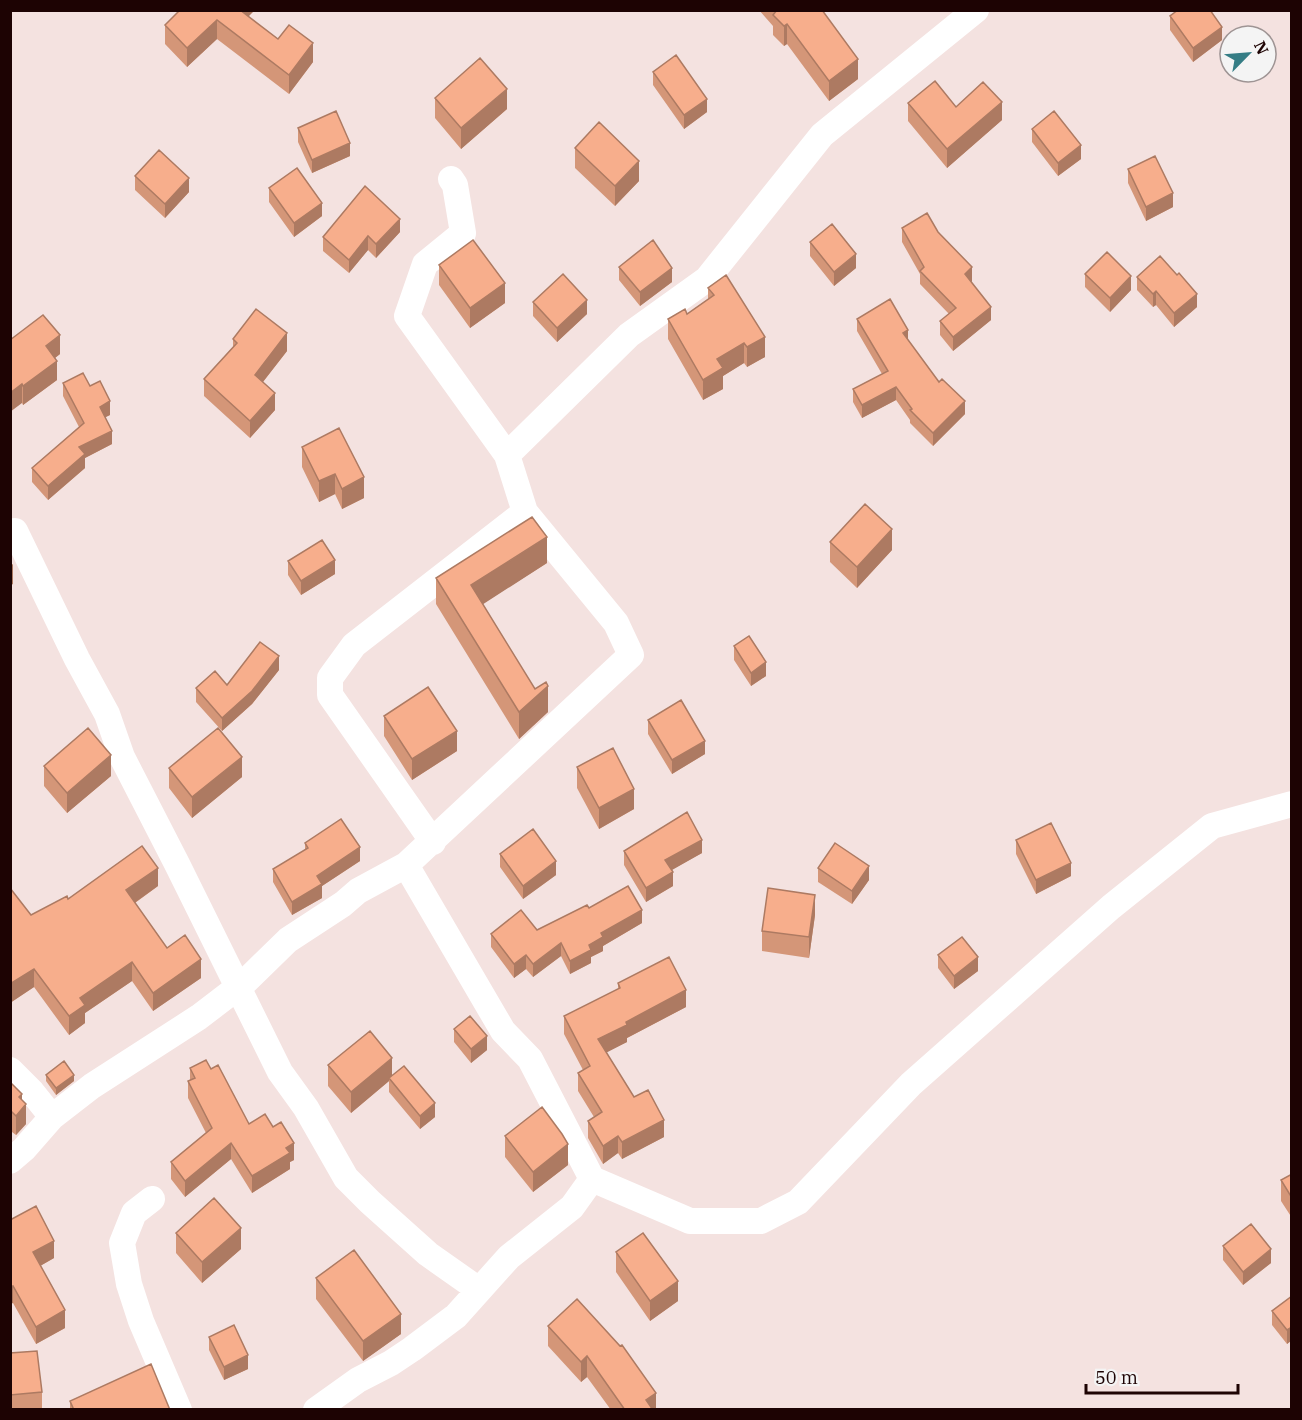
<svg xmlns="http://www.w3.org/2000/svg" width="1302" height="1420" font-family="'IBM Plex Serif',serif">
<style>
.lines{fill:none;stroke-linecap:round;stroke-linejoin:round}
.minor{stroke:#fff;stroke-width:26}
.wall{fill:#d49678}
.shaded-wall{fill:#ad7a62}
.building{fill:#f7ae8c;stroke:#ad7a62;stroke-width:1.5}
</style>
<rect width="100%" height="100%" fill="#f4e2e0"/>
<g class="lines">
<path class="minor" d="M507,455l122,-120 78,-56 115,-144 154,-125
M15,531l62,128 30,55 15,43 55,107 103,208 26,36 40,70 24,24 58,52 51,36
M433,842l-103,-147v-17l24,-33 171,-133
M406,865l97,166 27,28 62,120 98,42h71l37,-19 113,-118 200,-177 101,-81 80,-22
M10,1070l22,22 20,25 -28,32 -14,12
M52,1117l40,-31 107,-69 47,-36 42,-41 55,-36 15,-13 48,-26 225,-210 -15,-32 -91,-111 -18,-57 -100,-139 18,-52 38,-31 -8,-48 -4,-6
M152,1199l-18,14 -12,30 7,41 12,37 38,89
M316,1410l42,-30 33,-17 21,-14 44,-33 53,-59 63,-50 20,-28"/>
</g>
<path class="wall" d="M759,10h63l36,69 -29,22 -42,-57 -3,2 -11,-11v-9z
M1170,16l52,24 -29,22 -23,-32z
M249,17l29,22 35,23 -24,32 -72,-55 -30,28 -22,-23v-19z
M653,72l54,40 -23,17 -31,-44z
M435,98l72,11 -46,40 -26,-31z
M908,103l48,4 46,13 -55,48 -39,-47z
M298,128l52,28 -38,17 -14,-31z
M1032,129l49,30 -23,17 -26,-34z
M575,148l64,33 -24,25 -40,-38z
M1128,169l45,38 -27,14 -18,-38z
M135,176l54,16 -24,26 -30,-28z
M269,188l53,28 -28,21 -25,-35z
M902,228l36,4 34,49 -1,1 20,38 -38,31 -13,-16v-14l9,-7 -29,-30v-10l-18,-32z
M400,232l-24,26 -8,-8 -19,23 -26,-22v-14z
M810,242l46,26 -22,18 -24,-30z
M439,265l66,38 -35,25 -31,-43z
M619,267l53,15 -32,24 -21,-26z
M1085,274l46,16 -21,22 -25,-25z
M1137,277l60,30 -23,20 -18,-22 -3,2 -16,-17z
M708,288l57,69 -18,10 -3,-4 -21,13v13l-20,11 -35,-61v-20l19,-5 21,-15z
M533,302l54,12 -30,28 -24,-26z
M857,319l51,21 31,42 26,32 -32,32 -23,-23v-3l-14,-20 -34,18 -9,-16v-13l29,-15 -25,-43z
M233,339l54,12 -24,31 12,28 -25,28 -46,-42v-17l29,-32z
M10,340l50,14 -5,4 2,22 -34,25 -1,-2z
M63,383l27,3 20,29 -5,2 7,27 -27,14v10l-37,32 -16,-18v-14l47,-41 -16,-31z
M302,447l62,51 -22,11 -7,-15 -16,8 -17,-35z
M830,542l62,8 -35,38 -27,-26z
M288,561l47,13 -34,21 -13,-20z
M547,563l-65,41 66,108 -29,27 -83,-135v-26z
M734,646l32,30 -15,10 -17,-26z
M279,670l-27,34 -30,27 -26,-29v-14l31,-3z
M384,716l73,35 -45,29 -28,-44z
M648,720l57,34 -33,20 -24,-40z
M44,766l67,10 -44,37 -23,-27z
M577,767l57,42 -35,20 -22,-41z
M169,768l73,9 -50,41 -23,-30z
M1016,840l55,36 -35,18 -20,-40z
M305,843l55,18 -38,25v12l-30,17 -19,-33v-13l32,-19z
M624,851l78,2 -31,17 2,16 -27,16 -22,-37z
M500,854l56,21 -33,24 -23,-32z
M818,868l51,12 -17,24 -34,-22z
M158,886l-23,17 32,45 34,30 -48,33 -21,-30 -47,32v10l-16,12 -35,-48 -24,16v-115l21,27 37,-16z
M589,908l53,15 -39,23v5l-12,6v6l-21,11 -9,-18 -28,21 -7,-8 -12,9 -23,-31v-13l46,-4z
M815,915l-6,43 -47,-7v-20z
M938,955l40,16 -24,18 -16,-21z
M618,983l68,24 -59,31v4l-21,10 28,45 30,40 -42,22 -4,-6 -15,11 -15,-26v-17l6,-4 -16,-26v-18l5,-3 -19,-36v-18l54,-27z
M454,1029l33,21 -16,13 -17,-21z
M328,1065l64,10 43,42 -15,12 -31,-37v-11l-38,32 -23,-27z
M190,1068l21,1 38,55 45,36 -4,2v7l-38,24 -21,-34 -46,38 -14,-18v-17l35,-29 -18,-35v-17l2,-1z
M46,1075l28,6 -18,14 -10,-14z
M10,1082l12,19 4,23 -10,11 -4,-3 -2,2z
M505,1136l63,29 -35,27 -28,-35z
M1292,1174v44l-11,-17v-21z
M10,1220l44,38 -14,8 25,62 -29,16 -23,-41 -3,1z
M176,1233l65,16 -39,34 -26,-30z
M1223,1246l48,17 -28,22 -20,-25z
M616,1252l62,49 -28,20 -34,-49z
M316,1278l85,56 -38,27 -47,-62z
M1292,1296v44l-5,4 -15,-19v-14z
M548,1326l108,84h-45l-24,-33 -6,5 -33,-36z
M209,1337l39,32 -24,11 -15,-30z
M10,1353l32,39v18h-32z
M70,1401l100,9h-100z"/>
<path class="shaded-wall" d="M238,10h17l-17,17z
M217,20v19l-30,28v-19z
M787,24v20l-3,2v-20z
M1222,27v13l-29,22v-14z
M313,43v19l-24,32v-19z
M858,59v20l-29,22v-20z
M507,89v20l-46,40v-21z
M707,99v13l-23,17v-14z
M1002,102v18l-55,48v-19z
M350,143v13l-38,17v-13z
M1081,145v14l-23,17v-13z
M639,161v20l-24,25v-20z
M189,178v14l-24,26v-14z
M1173,193v14l-27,14v-14z
M322,203v13l-28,21v-14z
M400,219v13l-24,26v-14z
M368,236v14l-19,23v-13z
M856,254v14l-22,18v-14z
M972,267v14l-7,6v-13z
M672,268v14l-32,24v-14z
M1131,276v14l-21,22v-14z
M505,283v20l-35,25v-20z
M1156,291v14l-3,2v-13z
M1197,294v13l-23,20v-14z
M587,300v14l-30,28v-14z
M991,307v13l-38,31v-14z
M908,330v13l-5,-10z
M287,333v18l-32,41v-17z
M60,335v19l-14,11v-19z
M765,337v20l-18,10v-20z
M744,343v20l-21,13v13l-20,11v-20l14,-21z
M57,361v19l-34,25v-19z
M22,384v19l-12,9v-19z
M896,387v13l-34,18v-13z
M275,393v17l-25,28v-17z
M110,401v14l-10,5v-13z
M965,401v13l-32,32v-13z
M112,431v13l-27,14v10l-37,32v-14l31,-39z
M335,474v20l-16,8v-21z
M364,477v21l-22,11v-20z
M892,529v21l-35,38v-21z
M547,537v26l-76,49v-27z
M335,560v14l-34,21v-14z
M13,564v20l-3,2v-20z
M279,656v14l-27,34 -30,27v-13z
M766,662v14l-15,10v-13z
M548,686v26l-29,27v-27z
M457,731v20l-45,29v-21z
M705,741v13l-33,20v-14z
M111,755v21l-44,37v-20z
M242,757v20l-50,41v-21z
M634,789v20l-35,20v-21z
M702,840v13l-37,21v-14z
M360,847v14l-38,25v12l-30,17v-13l25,-26z
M556,861v14l-33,24v-13z
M1071,863v13l-35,18v-14z
M869,866v14l-17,24v-13z
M158,868v18l-32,23v-19z
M673,872v14l-27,16v-14z
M815,895v20l-6,43v-21z
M642,910v13l-39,23v5l-12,6v6l-21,11v-13l31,-28z
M561,943v13l-28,21v-13z
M526,955v14l-12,9v-14z
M978,957v14l-24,18v-13z
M201,959v19l-48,33v-18z
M132,962v19l-47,32v10l-16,12v-19l11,-18z
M34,969v18l-24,16v-19z
M686,990v17l-59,31v4l-29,15v-18l28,-17z
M487,1036v14l-16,13v-14z
M392,1058v20h-3v3l-38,32v-21z
M74,1075v6l-18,14v-7z
M22,1094v15l4,-5v20l-10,11v-19l3,-19z
M435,1103v14l-15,12v-13z
M12,1112v20l-2,2v-20z
M664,1120v17l-42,22v-17z
M618,1136v17l-15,11v-18z
M231,1143v16l-46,38v-16z
M294,1143v17l-4,2v7l-38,24v-17l34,-28z
M568,1144v21l-35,27v-20z
M241,1228v21l-39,34v-21z
M54,1241v17l-21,12v-18z
M1271,1249v14l-28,22v-13z
M678,1281v20l-28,20v-20z
M13,1286v17l-3,1v-17z
M65,1310v18l-29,16v-17z
M401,1314v20l-38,27v-20z
M1292,1327v13l-5,4v-14z
M248,1355v14l-24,11v-13z
M587,1356v21l-6,5v-20z
M656,1393v17h-10v-10z"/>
<path class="building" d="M180,10h60l38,29 11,-14 24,18 -24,32 -72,-55 -30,28 -22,-23z
M822,10l36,49 -29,22 -42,-57 -3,2 -11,-11 4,-5z
M1178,10h32l12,17 -29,21 -23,-32z
M676,55l31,44 -23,16 -31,-43z
M480,58l27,31 -46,39 -26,-30z
M935,81l21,26 27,-25 19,20 -55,47 -39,-46z
M336,111l14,32 -38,17 -14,-32z
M1054,111l27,34 -23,18 -26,-34z
M599,122l40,39 -24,25 -40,-38z
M159,150l30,28 -24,26 -30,-28z
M1155,156l18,37 -27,14 -18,-38z
M297,168l25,35 -28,20 -25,-35z
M365,186l35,33 -24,25 -8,-8 -19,24 -26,-23z
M927,213l11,19 34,35 -7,7 26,33 -38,30 -13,-16 16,-13 -36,-37 4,-4 -22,-39z
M832,224l24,30 -22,18 -24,-30z
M473,240l32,43 -35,25 -31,-43z
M653,240l19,28 -32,24 -21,-25z
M1107,252l24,24 -21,22 -25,-24z
M1160,256l17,19 2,-2 18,21 -23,19 -18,-22 -3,3 -16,-17z
M563,274l24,26 -30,28 -24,-26z
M726,275l39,62 -18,10 -3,-4 -27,16 6,9 -20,12 -35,-61 17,-10 2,5 27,-19 -6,-7z
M890,299l18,31 -5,3 36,49 3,-3 23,22 -32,32 -23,-23 2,-1 -16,-22 -34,18 -9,-16 35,-18 -31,-52z
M256,309l31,24 -32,42 20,18 -25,28 -46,-42 33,-36 -4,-4z
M43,315l17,20 -14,11 11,15 -34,25 -1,-2 -12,9v-53z
M83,373l7,13 10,-5 10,20 -10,6 12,24 -33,16 6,7 -37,32 -16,-18 52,-45 -21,-40z
M339,428l25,49 -22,12 -7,-15 -16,7 -17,-34z
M865,504l27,25 -35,38 -27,-25z
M532,517l15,20 -76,48 64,104 11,-7 2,4 -29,26 -83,-134z
M322,540l13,20 -34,21 -13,-20z
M749,636l17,26 -15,11 -17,-27z
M260,642l19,14 -27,35 -30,27 -26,-30 19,-17 12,14z
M428,687l29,44 -45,28 -28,-43z
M681,700l24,41 -33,19 -24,-40z
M88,728l23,27 -44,38 -23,-27z
M218,728l24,29 -50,40 -23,-29z
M613,748l21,41 -35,19 -22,-41z
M687,812l15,28 -37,20 8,12 -27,16 -22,-37z
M341,819l19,28 -43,29 5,8 -30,18 -19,-33 35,-21 -3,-5z
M1051,823l20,40 -35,17 -20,-40z
M533,829l23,32 -33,25 -23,-32z
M835,843l34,23 -17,25 -34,-23z
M142,846l16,22 -32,22 41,58 18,-13 16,24 -48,34 -21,-31 -52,36 5,7 -16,11 -35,-47 -24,15v-96l21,27 36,-19 1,3z
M628,886l14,24 -41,23 2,4 -14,8 2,5 -21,11 -9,-18 -28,21 -7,-9 -12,9 -23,-30 30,-24 16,20 50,-25 2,3z
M768,888l47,7 -6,42 -47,-6z
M962,937l16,20 -24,19 -16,-21z
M669,957l17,33 -60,32 1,3 -29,14 36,58 14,-7 16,30 -42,22 -4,-6 -15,10 -15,-25 14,-9 -24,-39 12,-7 -26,-50 56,-28 -2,-5z
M470,1016l17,20 -16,13 -17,-20z
M370,1031l22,27 -41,34 -23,-27z
M206,1060l5,9 7,-4 31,59 16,-10 8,13 8,-5 13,21 -8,5 4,5 -38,23 -21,-33 -46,38 -14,-19 41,-34 -24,-47 7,-3 -5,-10z
M64,1061l10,14 -18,13 -10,-13z
M404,1066l31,37 -15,13 -31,-38z
M10,1082l12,12 -3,3 7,7 -10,12 -4,-4 -2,2z
M542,1107l20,27 6,10 -35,28 -28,-36z
M1292,1174v24l-11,-18z
M214,1198l27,30 -39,34 -26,-29z
M36,1206l18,35 -21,11 32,58 -29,17 -23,-41 -3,1v-67z
M1251,1224l20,25 -28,23 -20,-26z
M643,1233l35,48 -28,20 -34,-49z
M354,1250l47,64 -38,27 -47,-63z
M1292,1296v31l-5,3 -15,-19z
M577,1299l43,47 2,-1 34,48 -10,7 7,10h-28l-38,-54 -6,6 -33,-36z
M234,1325l14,30 -24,12 -15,-30z
M37,1351l5,41 -32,3v-42z
M151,1364l19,46h-96l-4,-9z"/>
<rect width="1302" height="1420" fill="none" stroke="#1d0303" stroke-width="24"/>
<g transform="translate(1248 54) rotate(65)"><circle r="28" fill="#f4f4f4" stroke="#9e9494" stroke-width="1.5"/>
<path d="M0-4.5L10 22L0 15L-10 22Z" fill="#357d85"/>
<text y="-9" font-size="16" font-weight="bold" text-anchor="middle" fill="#1d0303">N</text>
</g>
<path d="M1086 1384v9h152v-9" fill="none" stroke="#1d0303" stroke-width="3"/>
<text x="1095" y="1384" font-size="18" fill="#1d0303" stroke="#f4f4f4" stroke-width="4.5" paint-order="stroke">50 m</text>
</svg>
